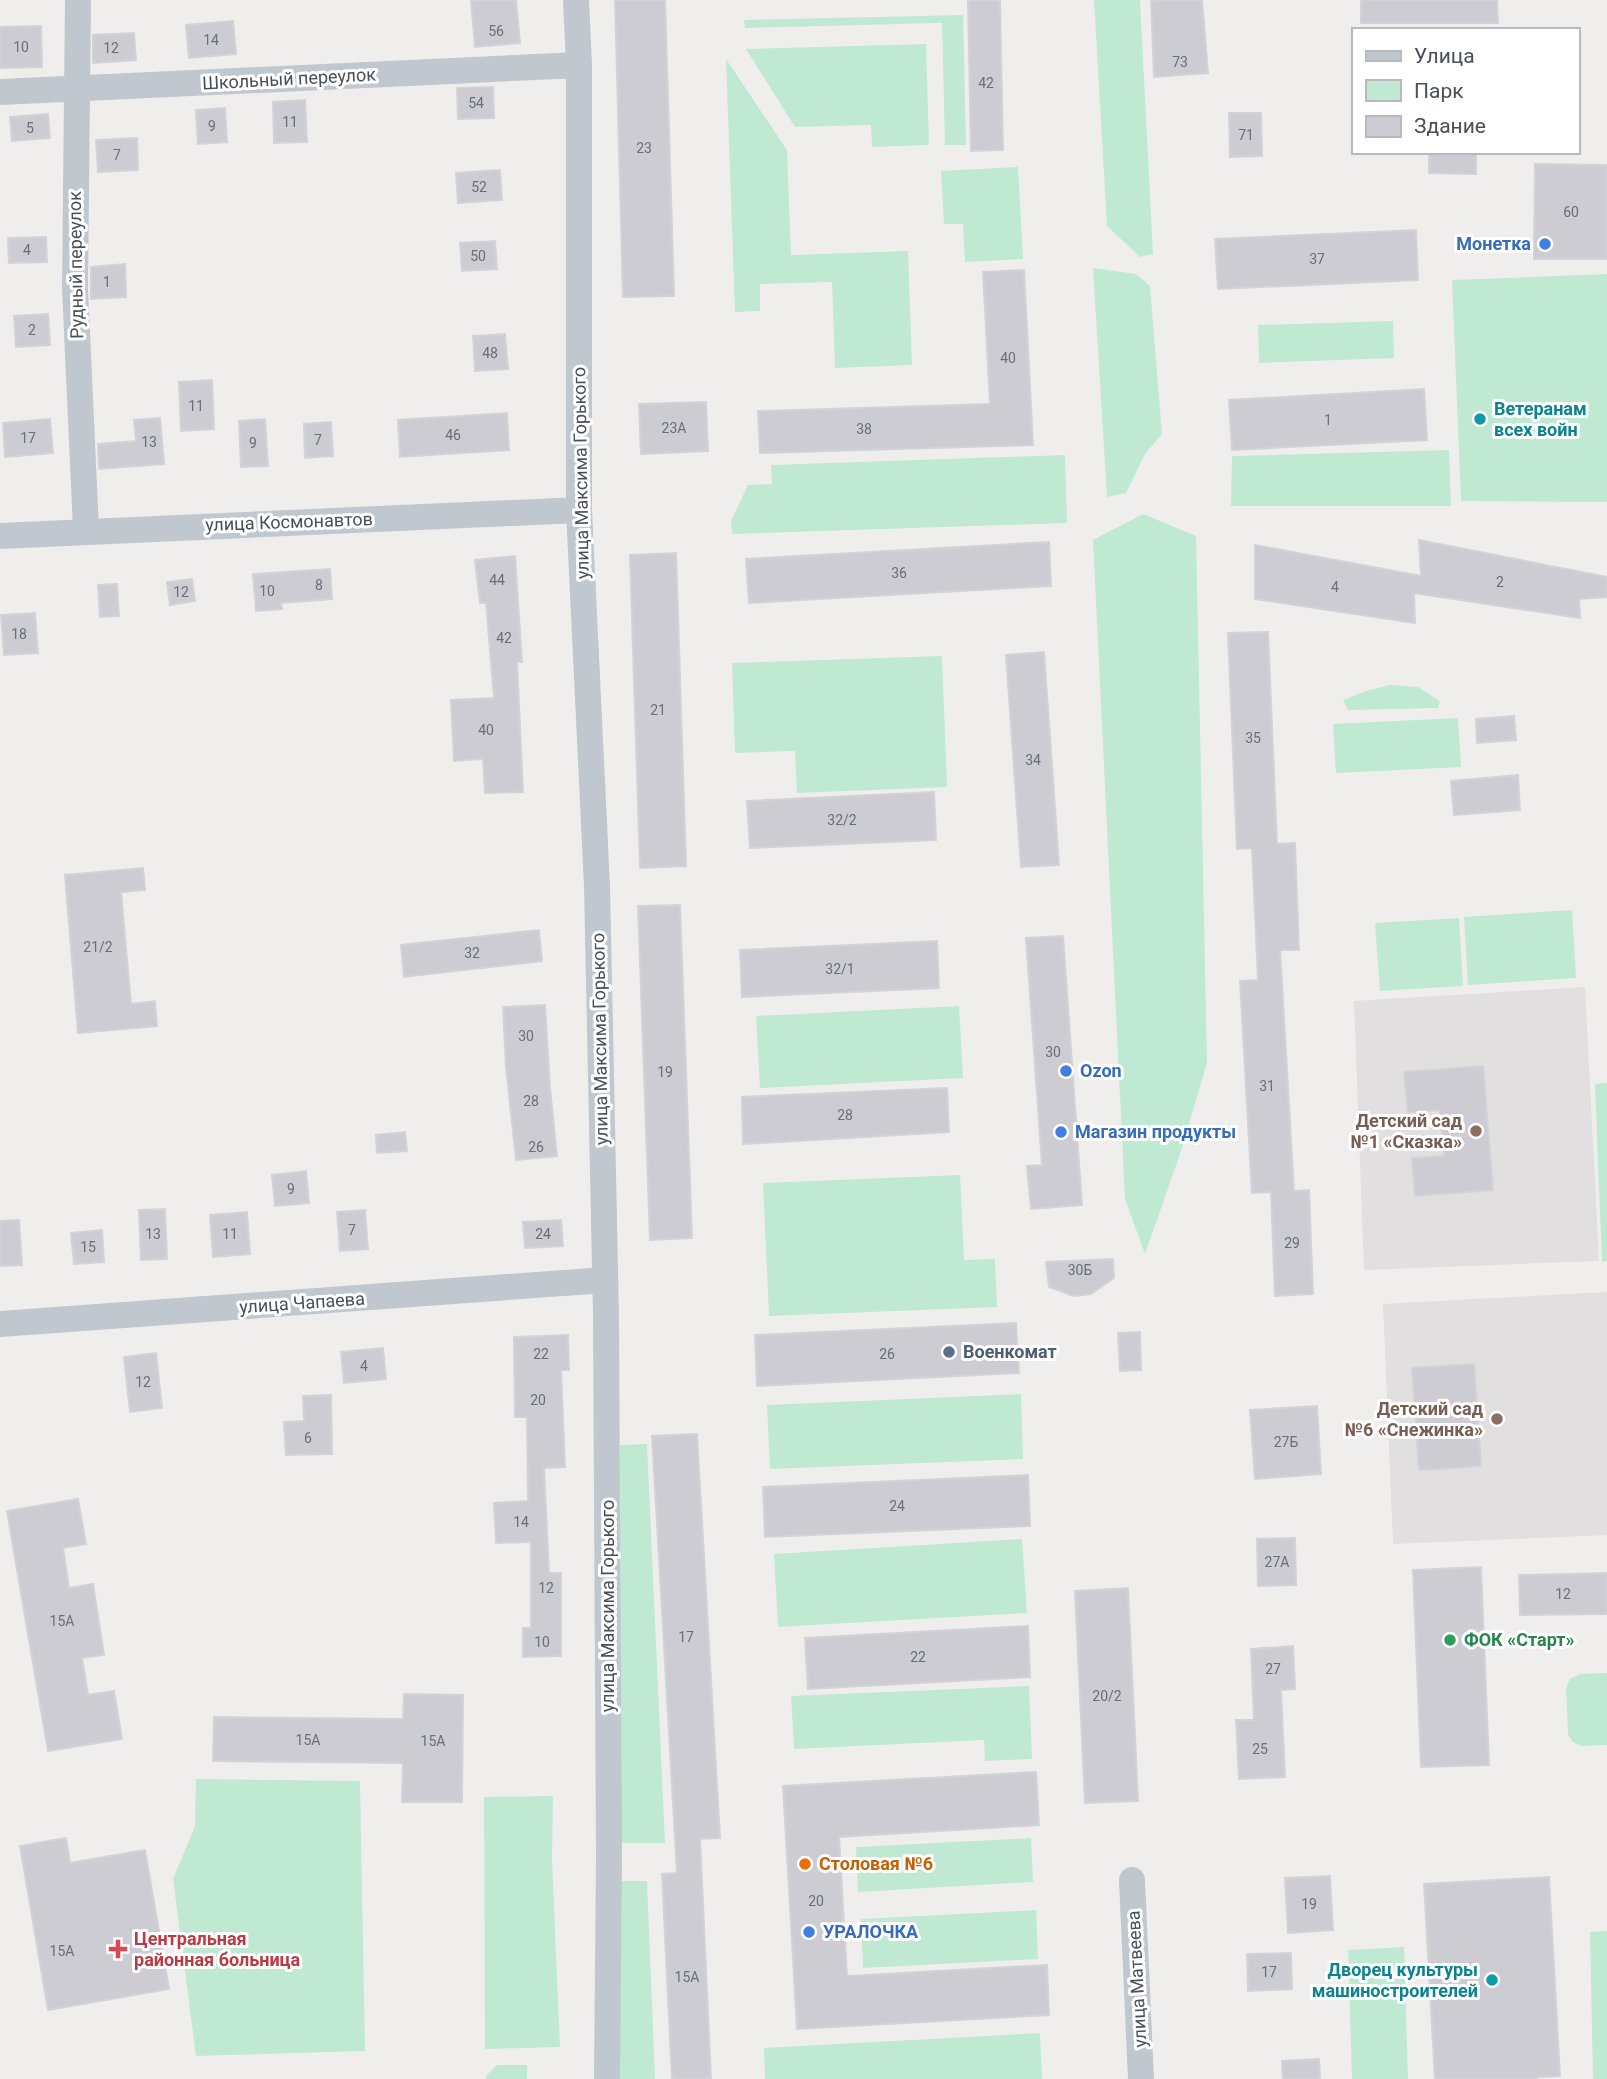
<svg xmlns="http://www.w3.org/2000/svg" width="1607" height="2079" font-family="Roboto,sans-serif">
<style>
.education{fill:#e1dfdf}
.green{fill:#c0e9d3}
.building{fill:#ccccd2;stroke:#d2d3d8;stroke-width:2}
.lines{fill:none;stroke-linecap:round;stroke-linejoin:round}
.minor{stroke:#c0c7ce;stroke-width:26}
.shop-dot{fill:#3f7fe0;stroke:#fff;stroke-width:2.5}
.culture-dot{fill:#0f9aa8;stroke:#fff;stroke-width:2.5}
.education-dot{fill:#8d6e63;stroke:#fff;stroke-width:2.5}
.service-dot{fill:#5c6f8a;stroke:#fff;stroke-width:2.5}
.leisure-dot{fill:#2e9e5b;stroke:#fff;stroke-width:2.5}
.food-dot{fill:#e8710a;stroke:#fff;stroke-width:2.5}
.health-dot{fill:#e0444e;stroke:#fff;stroke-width:2.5}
.labels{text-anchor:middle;stroke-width:6;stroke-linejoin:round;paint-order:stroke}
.number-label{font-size:14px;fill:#696e77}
.street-label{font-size:18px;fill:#484f59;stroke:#fff}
.shop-label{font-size:18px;font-weight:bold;fill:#366cbe;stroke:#fff;text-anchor:start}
.culture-label{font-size:18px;font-weight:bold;fill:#0d838f;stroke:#fff;text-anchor:start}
.education-label{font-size:18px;font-weight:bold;fill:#785e54;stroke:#fff;text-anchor:end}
.service-label{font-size:18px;font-weight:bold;fill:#4e5e75;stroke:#fff;text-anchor:start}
.leisure-label{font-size:18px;font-weight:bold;fill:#27864d;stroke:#fff;text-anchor:start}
.food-label{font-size:18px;font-weight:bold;fill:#c56008;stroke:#fff;text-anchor:start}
.health-label{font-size:18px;font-weight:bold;fill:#be3a42;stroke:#fff;text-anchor:start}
</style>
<rect width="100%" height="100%" fill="#f0eeed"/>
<path class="education" d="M1585,987l14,274 -235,9 -10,-269z
M1607,1292v243l-214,9 -10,-240z"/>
<path class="green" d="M1094,0h46l13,254 -13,3 -33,-31z
M963,15l3,130h-21l-3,-122 -197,5 -1,-8z
M926,44l3,101 -57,2 -1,-22 -76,2 -49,-78z
M726,59l61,91 4,105 117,-4 4,114 -77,3 -3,-86 -72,2v27l-25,1z
M1018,167l5,92 -58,3 -2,-38h-19l-3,-53z
M1093,268l43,6 14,12 12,148 -17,20 -19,39 -19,4z
M1607,274v228l-146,-1 -9,-221z
M1393,321l1,37 -135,5 -1,-38z
M1449,450l2,56h-220l1,-50z
M1065,455l2,68 -335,11 -1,-13 17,-36 24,-1 -1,-19z
M1143,514l53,22 11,527 -26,88 -36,103 -20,-55 -32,-659z
M942,656l5,131 -150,6 -2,-42 -60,2 -3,-90z
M1390,685l28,2 22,14 -2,7 -90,2 -5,-10 23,-9z
M1458,718l3,49 -125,6 -3,-49z
M1572,910l4,68 -108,7 -4,-68z
M1459,918l4,68 -83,5 -5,-68z
M959,1006l4,72 -203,10 -4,-72z
M1607,1083v178l-5,1 -7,-178z
M960,1175l4,85 31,-1 2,48 -228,9 -6,-133z
M1021,1394l2,65 -253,10 -3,-64z
M647,1444l18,399h-44l-1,-398z
M1022,1539l5,74 -249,14 -4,-73z
M1607,1673v72l-26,1 -8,-4 -5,-7 -2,-47 4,-9 10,-5z
M1029,1686l3,73 -47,2 -1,-21 -190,9 -3,-53z
M196,1779l164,2 5,270 -169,5 -23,-177 22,-53z
M553,1796l-1,63 8,188 -75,2 -1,-252z
M1031,1838l2,44 -175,10 -2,-45z
M620,1881h27l8,198h-36z
M1036,1910l2,49 -175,9 -2,-49z
M1607,1931v148h-14l-3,-147z
M1404,1947l4,132h-56l-4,-129z
M1040,2033l2,46h-277l-1,-31z
M497,2065h30v14h-41v-3z"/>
<path class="building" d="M471,0h45l4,43 -45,4z
M615,0h50l9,296 -51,1z
M968,0h32l3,150 -32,1z
M1151,0h51l6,73 -54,4z
M1361,0h136l1,23h-137z
M233,21l3,33 -47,4 -3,-33z
M41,26l1,41 -42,1v-41z
M134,33l2,27 -43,3v-28z
M493,87l1,31 -36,1 -1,-31z
M305,100l2,42 -33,1 -1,-41z
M225,108l2,34 -29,2 -2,-34z
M1229,113h32l1,43 -32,1z
M48,114l2,24 -38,3 -2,-24z
M137,138l1,32 -40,2 -2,-32z
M1429,152h47v22l-47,-1z
M1535,164l72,1v94h-73z
M500,170l2,30 -44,3 -2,-30z
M1416,230l2,50 -200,9 -3,-50z
M46,237l1,25 -38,1 -1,-25z
M495,241l2,28 -35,2 -2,-28z
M125,264l1,33 -35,2v-32z
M1024,270l9,175 -273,8 -2,-42 232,-7 -7,-132z
M48,314l2,31 -34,2 -2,-31z
M505,334l3,35 -33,2 -2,-35z
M212,380l2,49 -33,2 -2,-49z
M1424,389l3,51 -195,10 -3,-50z
M706,402l2,49 -67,3 -2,-50z
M507,413l2,37 -109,7 -2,-37z
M160,418l4,46 -65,5 -1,-25 38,-3 -2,-21z
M50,419l3,34 -48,4 -2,-34z
M265,419l3,47 -27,1 -2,-46z
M331,422l2,34 -28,2 -1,-34z
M1419,540l188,37v20l-28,2 1,19 -166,-25 1,30 -160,-24v-54l166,31z
M1049,542l2,44 -302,17 -3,-44z
M676,553l10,313 -46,2 -10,-313z
M515,556l7,106h-5l6,130 -38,1 -2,-34 -29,2 -3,-61 43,-2 -8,-95h-6l-5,-43z
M330,569l2,30 -51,4 1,6 -26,2 -3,-37z
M192,579l3,22 -25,4 -3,-23z
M117,584l2,32 -19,1 -2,-32z
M35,613l3,40 -34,2 -3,-40z
M1268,632l9,212 18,-1 4,107h-19l14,241 15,-1 4,104 -38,2 -4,-104 -19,1 -12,-212 18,-1 -6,-132 -15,1 -9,-216z
M1044,652l15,213 -38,2 -15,-212z
M1514,716l2,24 -39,3 -1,-24z
M1518,775l2,35 -66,5 -3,-34z
M934,792l2,48 -186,8 -3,-47z
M143,868l2,22 -24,2 10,112 24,-3 2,25 -79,7 -13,-158z
M680,905l12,333 -42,2 -12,-334z
M539,930l3,31 -138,16 -3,-32z
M1063,936l19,269 -51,4 -4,-43 15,-1 -16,-227z
M937,941l2,47 -197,9 -2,-47z
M545,1005l5,83 7,68 -41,4 -10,-93 -3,-60z
M1483,1066l10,124 -78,6 -3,-38 32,-2 -4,-46 -32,3 -4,-41z
M947,1088l2,44 -206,12 -1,-47z
M405,1132l2,19 -30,2 -1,-18z
M306,1171l3,32 -34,3 -3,-31z
M165,1209l2,50 -26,1 -2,-50z
M365,1210l3,39 -28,2 -3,-39z
M247,1212l3,42 -37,3 -3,-42z
M19,1220l3,45 -22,1v-45z
M561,1220l2,26 -38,2 -2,-26z
M102,1230l2,32 -30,2 -3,-31z
M1113,1259l1,19 -23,16 -17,2 -25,-9 -3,-25z
M1016,1323l3,50 -262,13 -2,-51z
M1140,1332l1,38 -21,1 -2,-38z
M568,1335l1,35h-8l4,97 -21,1 5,105h12v83l-38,1v-29h8v-86l-35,1 -2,-40 34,-2 -1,-84h-12l-1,-80z
M383,1348l3,31 -42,4 -3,-31z
M156,1353l6,55 -32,4 -6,-55z
M1474,1364l7,102 -62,4 -7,-102z
M331,1395l1,59 -46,1 -2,-33 20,-1 -1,-25z
M1317,1406l4,68 -66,5 -5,-69z
M697,1434l23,404 -20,1 11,240h-39l-10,-205 15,-1 -25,-437z
M1028,1475l2,51 -265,11 -2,-50z
M78,1499l8,45 -23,4 6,40 24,-4 11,71 -22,3 6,37 26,-4 8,48 -74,12 -41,-240z
M1295,1538l1,47 -38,1 -1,-47z
M1481,1567l8,198 -68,2 -8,-197z
M1607,1573v41l-87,1 -1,-40z
M1128,1588l10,213 -53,2 -10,-212z
M1028,1626l2,51 -222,12 -3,-51z
M1293,1646l2,43 -14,1 4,87 -46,2 -3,-59h18l-3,-71z
M404,1694l59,1 -1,107h-60l1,-39 -190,-2 1,-44 189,2z
M1036,1772l3,53 -200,12 8,139 200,-11 2,50 -252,14 -14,-243z
M66,1838l4,25 75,-13 24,139 -121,21 -28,-164z
M1330,1876l3,54 -45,3 -3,-55z
M1549,1877l11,199 -23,1v2h-102l-11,-195z
M1291,1953l1,36 -44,2 -1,-37z
M1319,2059l1,20h-37l-1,-18z"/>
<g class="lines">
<path class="minor" d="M78,0l-3,288 11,242
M576,0l3,65v445l18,376 9,430 3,540 -2,223
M0,92l579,-27
M0,536l579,-26
M0,1324l605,-44
M1132,1880l9,199"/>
</g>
<g class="shop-dot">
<circle cx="1545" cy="244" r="7"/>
<circle cx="1066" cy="1071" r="7"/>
<circle cx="1061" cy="1132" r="7"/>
<circle cx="809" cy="1932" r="7"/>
</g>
<g class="culture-dot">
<circle cx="1480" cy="419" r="7"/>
<circle cx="1492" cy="1980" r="7"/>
</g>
<g class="education-dot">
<circle cx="1476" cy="1131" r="7"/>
<circle cx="1497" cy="1419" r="7"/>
</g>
<circle class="service-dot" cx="949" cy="1352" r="7"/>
<circle class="leisure-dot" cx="1450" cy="1640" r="7"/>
<circle class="food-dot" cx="805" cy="1864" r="7"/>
<path class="health-dot" d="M114.5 1938.5h7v7h7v7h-7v7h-7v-7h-7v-7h7z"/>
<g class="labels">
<g class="number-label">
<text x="496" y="36">56</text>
<text x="211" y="45">14</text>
<text x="21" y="52">10</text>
<text x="111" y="53">12</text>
<text x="1180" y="67">73</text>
<text x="986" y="88">42</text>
<text x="476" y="108">54</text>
<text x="290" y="127">11</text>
<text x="212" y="131">9</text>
<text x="30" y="133">5</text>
<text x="1246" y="140">71</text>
<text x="644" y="153">23</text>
<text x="117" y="160">7</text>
<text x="479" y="192">52</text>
<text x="1571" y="217">60</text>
<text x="27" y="255">4</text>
<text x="478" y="261">50</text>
<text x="1317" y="264">37</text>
<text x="107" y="287">1</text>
<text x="32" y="335">2</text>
<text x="490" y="358">48</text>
<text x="1008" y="363">40</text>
<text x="196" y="411">11</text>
<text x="1328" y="425">1</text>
<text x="674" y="433">23А</text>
<text x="864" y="434">38</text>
<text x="453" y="440">46</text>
<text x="28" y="443">17</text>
<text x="318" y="445">7</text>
<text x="149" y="447">13</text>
<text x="253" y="448">9</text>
<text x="899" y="578">36</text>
<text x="497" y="585">44</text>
<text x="1500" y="587">2</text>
<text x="319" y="590">8</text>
<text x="1335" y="592">4</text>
<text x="267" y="596">10</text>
<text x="181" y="597">12</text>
<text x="19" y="639">18</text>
<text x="504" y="643">42</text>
<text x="658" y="715">21</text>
<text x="486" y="735">40</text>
<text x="1253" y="743">35</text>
<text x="1033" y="765">34</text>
<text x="842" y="825">32/2</text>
<text x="98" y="952">21/2</text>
<text x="472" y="958">32</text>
<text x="840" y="974">32/1</text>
<text x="526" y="1041">30</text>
<text x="1053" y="1057">30</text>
<text x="665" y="1077">19</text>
<text x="1267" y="1091">31</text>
<text x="531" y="1106">28</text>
<text x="845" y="1120">28</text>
<text x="536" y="1152">26</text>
<text x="291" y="1194">9</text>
<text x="352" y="1235">7</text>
<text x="153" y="1239">13</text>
<text x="230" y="1239">11</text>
<text x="543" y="1239">24</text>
<text x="1292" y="1248">29</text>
<text x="88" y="1252">15</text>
<text x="1080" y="1275">30Б</text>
<text x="541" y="1359">22</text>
<text x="887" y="1359">26</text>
<text x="364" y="1371">4</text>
<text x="143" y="1387">12</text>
<text x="538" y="1405">20</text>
<text x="308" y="1443">6</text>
<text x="1286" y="1447">27Б</text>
<text x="897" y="1511">24</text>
<text x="521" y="1527">14</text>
<text x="1277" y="1567">27А</text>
<text x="546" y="1593">12</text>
<text x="1563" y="1599">12</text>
<text x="62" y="1626">15А</text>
<text x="686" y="1642">17</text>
<text x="542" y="1647">10</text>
<text x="918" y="1662">22</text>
<text x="1273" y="1674">27</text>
<text x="1107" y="1701">20/2</text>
<text x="308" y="1745">15А</text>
<text x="433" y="1746">15А</text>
<text x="1260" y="1754">25</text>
<text x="816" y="1906">20</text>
<text x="1309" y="1909">19</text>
<text x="62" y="1956">15А</text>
<text x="1269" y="1977">17</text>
<text x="687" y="1982">15А</text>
</g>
<g class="street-label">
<text transform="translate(289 79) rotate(-3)" y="6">Школьный переулок</text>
<text transform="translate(76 265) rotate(-91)" y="6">Рудный переулок</text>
<text transform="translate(581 473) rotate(-91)" y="6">улица Максима Горького</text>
<text transform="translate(289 522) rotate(-2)" y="6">улица Космонавтов</text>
<text transform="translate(600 1039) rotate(-91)" y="6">улица Максима Горького</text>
<text transform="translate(302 1303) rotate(-4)" y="6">улица Чапаева</text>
<text transform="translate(608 1606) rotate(-90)" y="6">улица Максима Горького</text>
<text transform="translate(1137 1979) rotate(-93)" y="6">улица Матвеева</text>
</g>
<g class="shop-label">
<text x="1531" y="250" text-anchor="end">Монетка</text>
<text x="1080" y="1077">Ozon</text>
<text x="1075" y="1138">Магазин продукты</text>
<text x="823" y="1938">УРАЛОЧКА</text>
</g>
<g class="culture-label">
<text x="1494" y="415">Ветеранам<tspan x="1494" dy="21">всех войн</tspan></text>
<text x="1478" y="1976" text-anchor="end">Дворец культуры<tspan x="1478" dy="21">машиностроителей</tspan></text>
</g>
<g class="education-label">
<text x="1462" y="1127">Детский сад<tspan x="1462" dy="21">№1 «Сказка»</tspan></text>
<text x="1483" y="1415">Детский сад<tspan x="1483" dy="21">№6 «Снежинка»</tspan></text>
</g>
<g class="service-label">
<text x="963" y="1358">Военкомат</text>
</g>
<g class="leisure-label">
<text x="1464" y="1646">ФОК «Старт»</text>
</g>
<g class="food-label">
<text x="819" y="1870">Столовая №6</text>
</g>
<g class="health-label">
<text x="134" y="1945">Центральная<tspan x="134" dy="21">районная больница</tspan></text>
</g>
</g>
<rect x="1352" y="28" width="228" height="126" fill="#ffffff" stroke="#b6b9bd" stroke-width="2"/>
<rect x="1366" y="51" width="35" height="10" fill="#c0c7ce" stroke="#b6b9bd" stroke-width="2"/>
<text x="1414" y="63" font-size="21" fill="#484f59">Улица</text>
<rect x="1366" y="80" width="35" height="21" fill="#c0e9d3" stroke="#b6b9bd" stroke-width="2"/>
<text x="1414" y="98" font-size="21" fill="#484f59">Парк</text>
<rect x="1366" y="116" width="35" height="21" fill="#ccccd2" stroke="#b6b9bd" stroke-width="2"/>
<text x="1414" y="133" font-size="21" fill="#484f59">Здание</text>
</svg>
